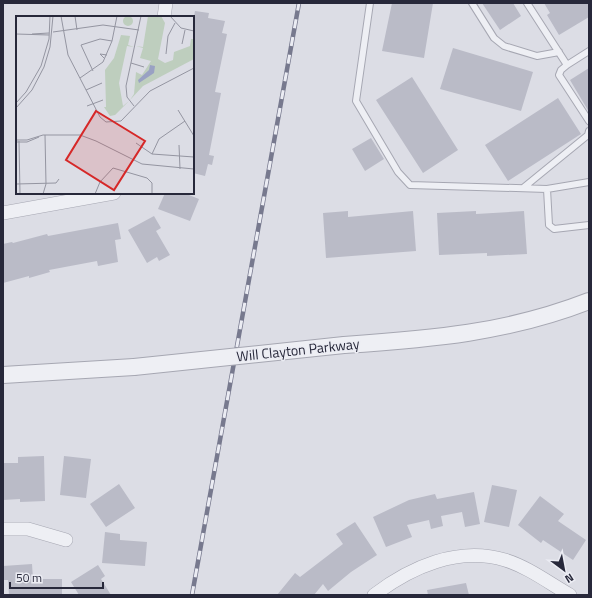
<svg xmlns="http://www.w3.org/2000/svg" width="592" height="598" font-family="'Titillium Web',sans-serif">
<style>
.building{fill:#babbc7}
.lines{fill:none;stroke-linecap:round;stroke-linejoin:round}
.service-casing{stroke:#a6a7b2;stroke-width:8}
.minor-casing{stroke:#a6a7b2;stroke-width:14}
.tertiary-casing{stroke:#a6a7b2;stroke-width:18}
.service{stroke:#eeeff4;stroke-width:6}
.minor{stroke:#eeeff4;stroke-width:13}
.tertiary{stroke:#eeeff4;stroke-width:16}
.rail-casing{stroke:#77798e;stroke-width:4.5}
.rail{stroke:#ebecf3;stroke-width:3;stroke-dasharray:9;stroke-linecap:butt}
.tertiary-bridge-casing{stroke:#a6a7b2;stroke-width:18;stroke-linecap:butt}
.tertiary-bridge{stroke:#eeeff4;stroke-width:16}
.labels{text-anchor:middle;stroke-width:3;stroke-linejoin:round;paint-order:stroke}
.street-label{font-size:14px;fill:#27283a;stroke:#ebecf3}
.inset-road{fill:none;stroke:#9495a1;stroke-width:1}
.view{fill:#d62828;fill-opacity:0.15;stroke:#d62828;stroke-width:2}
.inset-edge{fill:none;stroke:#27283a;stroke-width:2}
</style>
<rect width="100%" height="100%" fill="#dcdde5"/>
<path class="building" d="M392,3h41l-9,55 -42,-7z
M482,3h31l8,13 -21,14z
M544,3h45v14l-30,18 -12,-20 3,-2z
M195,11l14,2 -1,5 17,3 -3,12 5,1 -12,58 6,1 -12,62 5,1 -2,9 -4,-1 -3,12 -12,-3v-150z
M453,48l80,24 -12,39 -81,-22z
M589,68v44l-19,-32z
M412,77l46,73 -35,23 -47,-73z
M558,98l23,36 -73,47 -23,-36z
M371,138l13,21 -19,12 -13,-22z
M165,193h19l15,6 -9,22 -32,-12z
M348,211v6l65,-6 3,40 -90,7 -3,-45z
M476,211v3l48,-3 3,43 -40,2v-3l-48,2 -2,-42z
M154,216l7,12 -5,3 14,24 -11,6 -2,-4 -10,6 -19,-33z
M118,223l3,16 -6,1 3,22 -20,4 -1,-5 -48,9 1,2 -21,6v-2l-26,7v-39l9,-2 1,1 34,-9 1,2z
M44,456l1,45 -25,1v-3l-17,1v-37h15v-6z
M64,456l27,3 -5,39 -26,-3z
M119,484l16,24 -29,19 -16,-23z
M492,485l25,5 -8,37 -25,-5z
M474,492l6,32 -15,3 -3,-15 -21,4 2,10 -12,3 -2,-9 -22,5 5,12 -26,10 -13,-30 36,-17 26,-6 2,5z
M540,496l24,18 -6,7 28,19 -13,20 -30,-20 -2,3 -23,-18z
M355,522l22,33 -26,17 -23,19 -5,-7 -9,11h-37l18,-22 5,4 43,-33 -7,-10z
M105,532l15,2v6l27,2 -2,24 -43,-3z
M32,564l1,15h29v16h-53l-1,-15h-4l-1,-14z
M98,565l7,11 -4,3 10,16h-32l-8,-13z
M466,583l3,12h-41l-1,-5z"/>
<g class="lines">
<defs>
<path id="service" d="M370,3l-14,98 42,71 12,13 137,4 42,-7
M472,3l22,35 10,8 33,10 22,-4
M527,3l40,62 22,-14
M567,65l-6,5 -2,5 30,46
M523,188l65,-53 1,-4
M547,189l2,36 5,4 35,-4"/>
<path id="minor" d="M164,17l2,-14
M3,213l111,-20
M3,529h25l38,11
M374,595c37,-28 84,-49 131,-35 23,7 44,23 65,35"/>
<path id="tertiary" d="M344,345c87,-6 163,-12 245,-44
M3,375l131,-8"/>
</defs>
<use href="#service" class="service-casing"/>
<use href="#minor" class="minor-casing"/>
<use href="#tertiary" class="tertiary-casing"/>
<use href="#service" class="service"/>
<use href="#minor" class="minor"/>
<use href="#tertiary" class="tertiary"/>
<defs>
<path id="rail" d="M192,595l107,-592"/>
</defs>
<use href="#rail" class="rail-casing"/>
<use href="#rail" class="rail"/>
<defs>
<path id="tertiary-bridge" d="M134,367l210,-22"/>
</defs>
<use href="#tertiary-bridge" class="tertiary-bridge-casing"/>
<use href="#tertiary-bridge" class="tertiary-bridge"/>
</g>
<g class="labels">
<g class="street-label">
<text transform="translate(298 350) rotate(-6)" y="5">Will Clayton Parkway</text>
</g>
</g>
<g transform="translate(16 16)">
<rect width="178" height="178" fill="#dcdde5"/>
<path d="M107 5a5 5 0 1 1 10 0a5 5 0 1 1-10 0ZM132,0h13l4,7 -7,36 7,4 8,-3 1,-8 16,-6 1,-7h3v20l-51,27 -13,14 4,-6 2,-22 6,3 9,-14 -11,-3 3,-10 -7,-2 7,1zM105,19l9,1 -2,9 6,2 -7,-1 -8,37 4,23 6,-5 -14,14 -5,1 -6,-9h2l-1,-37 9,-12z" fill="#becebe"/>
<path d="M134,49l5,1 -1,7 -15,10 -1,-3 11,-10z" fill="#99a1c3"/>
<path class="inset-road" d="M45,0l7,39 32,62 6,5 15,-1 29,-30 44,-23M59,0l2,14M154,0l11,12 13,3M37,16l50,-7 36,5M0,18l33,1M16,18l17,-1M166,28l3,-14M150,38l2,-18 7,-13M89,43l-5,-5 7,1M115,47l13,4M77,55l-12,-26 19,-6 12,2M64,62l23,-16 9,-21 5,-25M70,74l16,-7M0,87l10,-11 15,-26 8,-27 1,-23M71,90l16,-6M118,90l-7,-9 -1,-11 15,-70M0,92l16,-18 12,-23 6,-20 3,-31M162,94l16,26M0,124h11l16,-5h37l16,6 46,23 52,5M3,125l1,53M0,126h11l12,-5M120,127l16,11 42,3M163,129l1,24M136,138l7,-15 26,-18M0,168l40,-1 3,-4M27,178l3,-10 -1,-49M79,178l5,-12 13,-14 34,10 5,5v11"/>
<path class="view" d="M80,95l49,30 -31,49 -48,-30z"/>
<rect width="178" height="178" class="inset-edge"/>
</g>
<rect width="592" height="598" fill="none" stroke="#27283a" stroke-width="8"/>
<g transform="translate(564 570) rotate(148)" stroke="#ebecf3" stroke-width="3" paint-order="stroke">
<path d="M0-3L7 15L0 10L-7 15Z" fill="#27283a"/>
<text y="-6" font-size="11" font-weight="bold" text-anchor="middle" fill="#27283a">N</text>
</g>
<path d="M10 582v6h93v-6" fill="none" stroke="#27283a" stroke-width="2"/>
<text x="16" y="582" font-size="12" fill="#27283a" stroke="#ebecf3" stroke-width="3" paint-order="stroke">50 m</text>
</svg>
